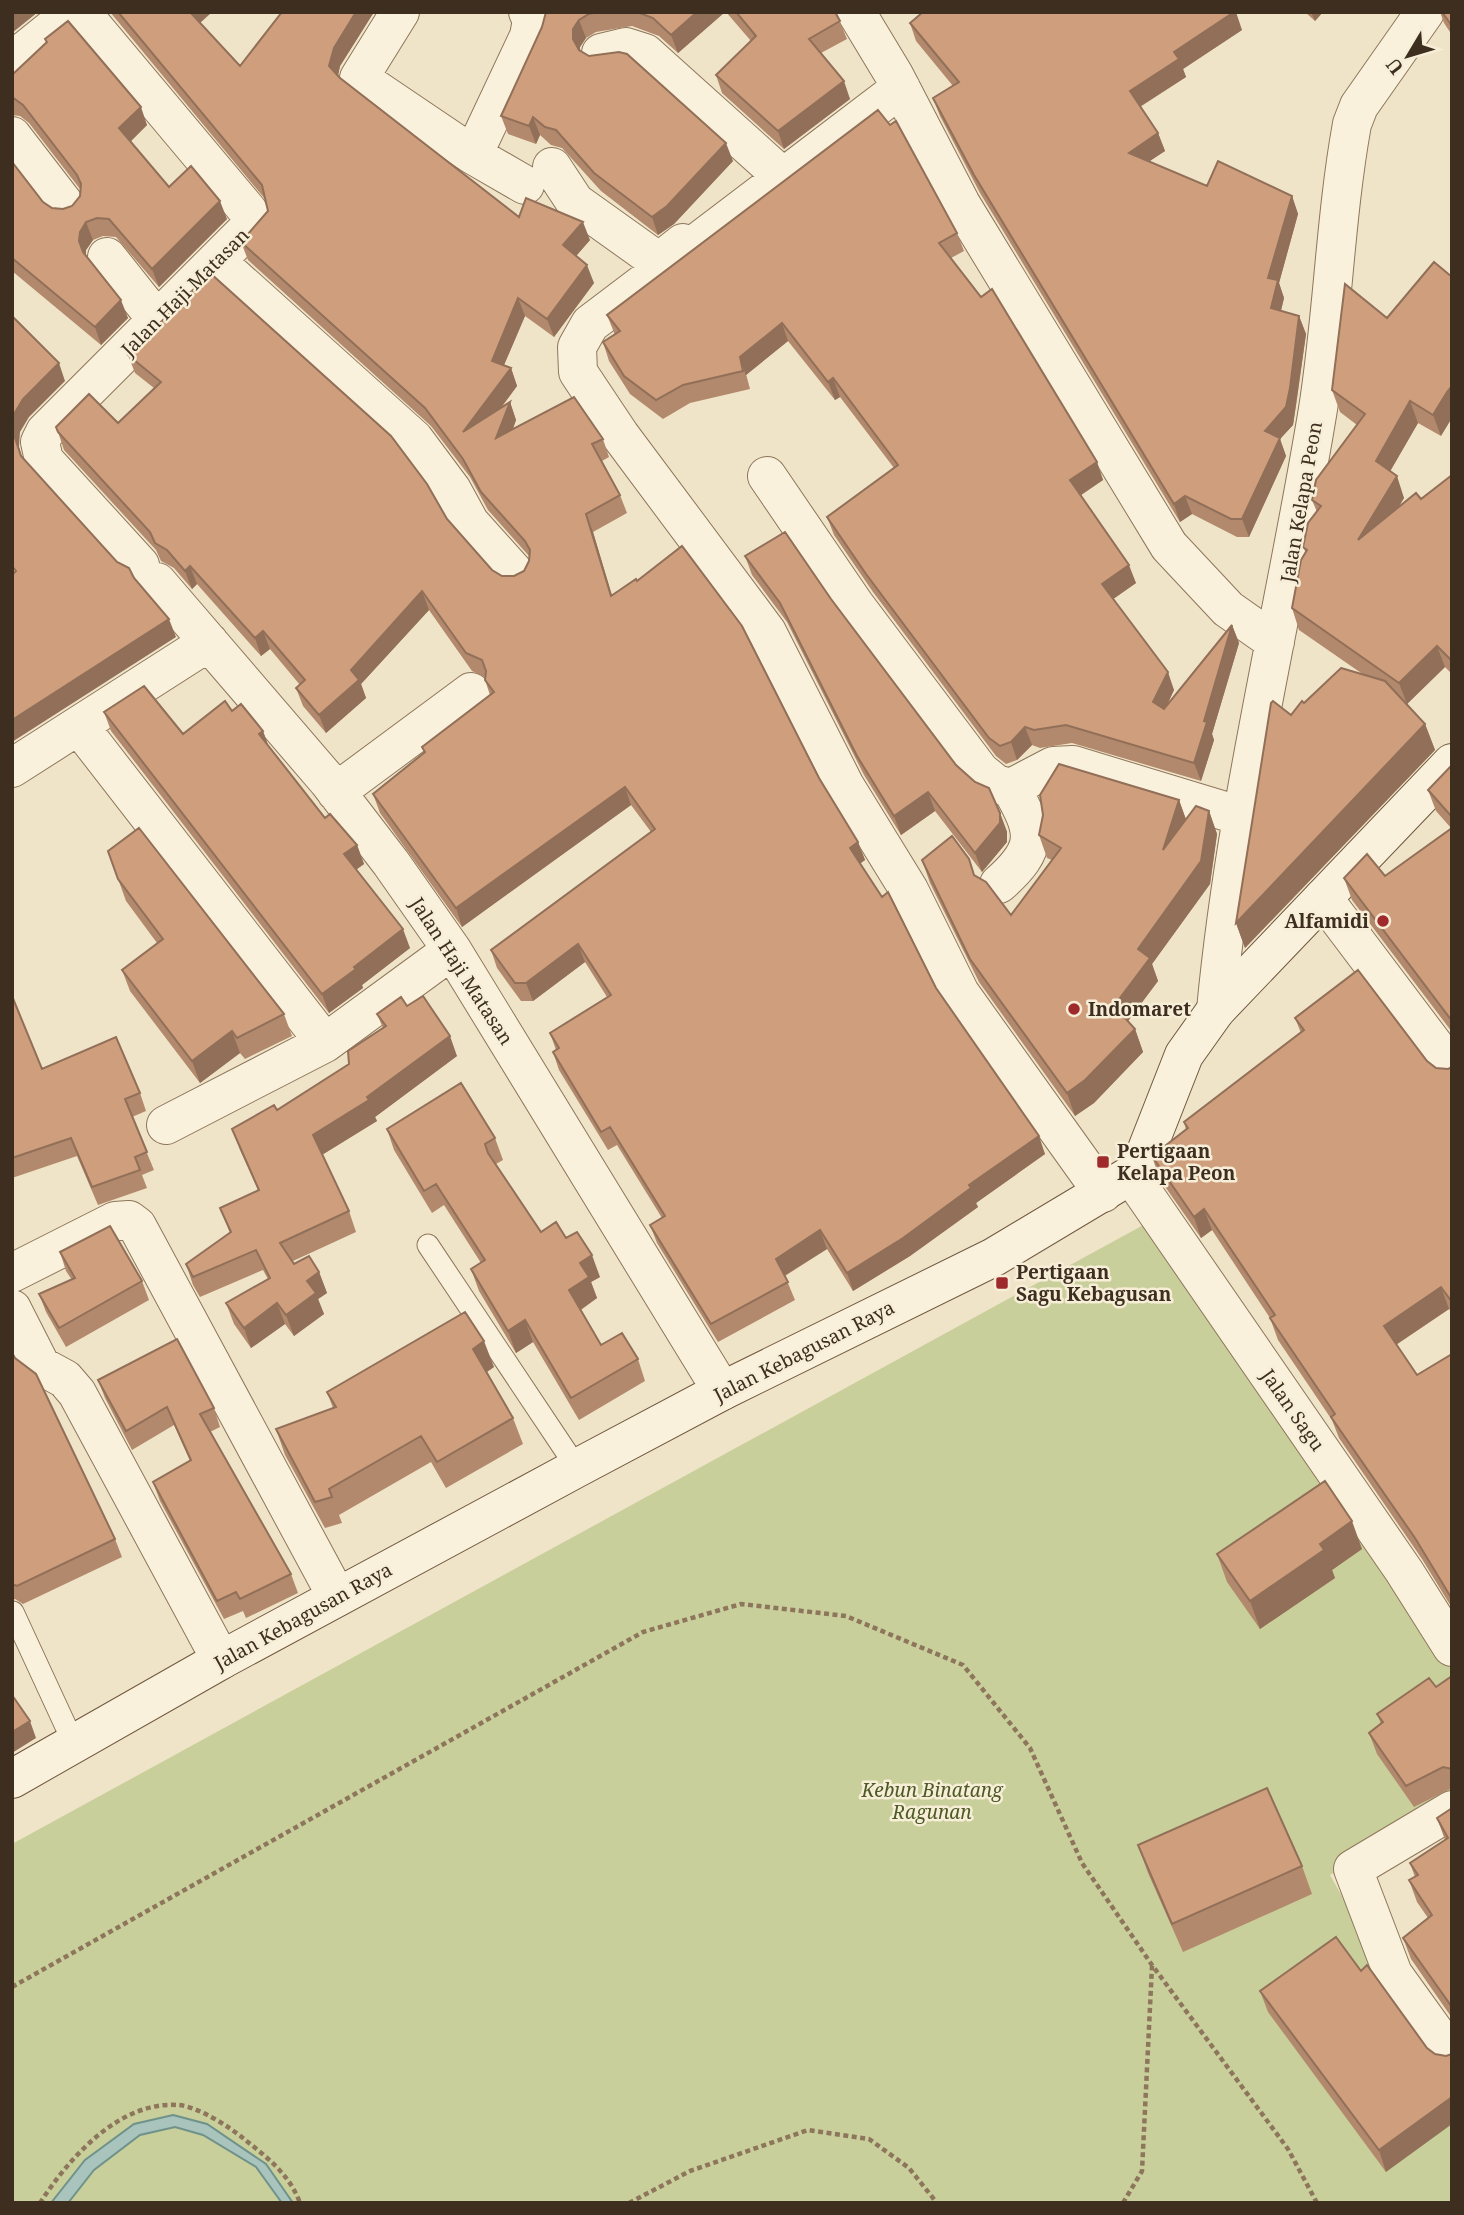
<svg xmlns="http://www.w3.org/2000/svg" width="1464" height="2215" font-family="'Noto Serif',serif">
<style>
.green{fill:#c9cf9b}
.water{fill:#a9c4bc;stroke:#6f938a;stroke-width:2}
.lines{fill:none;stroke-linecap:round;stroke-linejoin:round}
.service-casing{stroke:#8d765c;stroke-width:23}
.minor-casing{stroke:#8d765c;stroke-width:40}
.tertiary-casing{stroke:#8d765c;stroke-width:40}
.secondary-casing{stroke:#6f573f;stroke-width:40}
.path{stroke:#8d765c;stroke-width:4.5;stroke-dasharray:5 3.5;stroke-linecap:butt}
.service{stroke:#faf1dc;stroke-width:21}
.minor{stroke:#faf1dc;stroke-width:38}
.tertiary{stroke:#faf1dc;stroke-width:38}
.secondary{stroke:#faf1dc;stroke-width:38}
.wall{fill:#b2896c}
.shaded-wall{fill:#916f58}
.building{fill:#cf9f7d;stroke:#916f58;stroke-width:2}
.poi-dot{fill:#9e2a2b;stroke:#f7eed8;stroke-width:2.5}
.labels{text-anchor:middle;stroke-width:5;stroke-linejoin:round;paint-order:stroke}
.street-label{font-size:19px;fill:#3d2e20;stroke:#f7eed8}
.poi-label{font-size:19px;font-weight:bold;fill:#3d2e20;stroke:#f7eed8;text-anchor:start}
.park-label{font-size:19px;font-style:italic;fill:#4d5a26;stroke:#f7eed8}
</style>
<rect width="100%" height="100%" fill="#f0e4c8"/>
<path class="green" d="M1147,1223l305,441v140l-122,71 88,156 34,47v125h-1440v-359z"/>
<path class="water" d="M173,2115l34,9 59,40 27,39h-11l-26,-36 -53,-32 -28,-8 -35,8 -46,35 -26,33h-17l34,-43 49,-36z"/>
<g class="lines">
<defs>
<path id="service" d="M428,1245l149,223
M13,1612l61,132"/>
<path id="minor" d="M81,12l167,199 5,13 -208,208 -5,10 4,18 96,105
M400,12l-41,66 114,77 52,30
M856,12l38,63 67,129 208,342 59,63 47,33
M601,53l25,-6 19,6 130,117
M12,61l61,-49
M901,88l-311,236 -13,23 1,25 42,63 147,197 78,154 64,104 51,103 143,200
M12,136l54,70
M473,155l56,-119 3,-16 -4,-8
M552,167l23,35 84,60 24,-19
M107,257l50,63
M216,261l198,178 38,51 18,33 45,50
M767,476l88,129 125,166 16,13 15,4 42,-22 20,-1 168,51
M157,582l171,199 63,82 61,87 270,441
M79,726l246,317
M12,768l197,-126
M336,792l135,-100
M999,884c41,-36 37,-52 12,-96
M1323,898l129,171
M1216,1010c19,-203 69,-400 102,-601 15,-95 17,-191 34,-285l7,-18 66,-94
M166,1125l159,-82 127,-93
M12,1273l103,-52 14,-1 8,6 200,371
M12,1309l29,57 24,13 12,14 144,267"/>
<path id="tertiary" d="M1131,1175l273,396 48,76
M1452,1810l-99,59 40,105 59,82"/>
<path id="secondary" d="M12,1779l209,-119 356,-192 145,-77 272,-134 137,-82 13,-18 40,-102 32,-45 236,-247"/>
</defs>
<use href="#service" class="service-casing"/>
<use href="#minor" class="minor-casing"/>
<use href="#tertiary" class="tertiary-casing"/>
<use href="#secondary" class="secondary-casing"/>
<path class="path" d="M12,1987l631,-355 98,-28 105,12 117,49 67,83 52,115 70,102 136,184 29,54
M40,2203c29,-45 79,-102 138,-98 19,1 52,22 66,34 23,18 46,36 56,64
M629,2203l61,-32 118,-41 61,9 40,29 28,35
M1123,2203l19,-32 10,-205"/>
<use href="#service" class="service"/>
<use href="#minor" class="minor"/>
<use href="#tertiary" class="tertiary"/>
<use href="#secondary" class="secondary"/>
</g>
<path class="wall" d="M110,12h102l-12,11 40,43 42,-54h92l-34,54 -2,10 181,141 71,23 -14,16 18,27 -40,54 -29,-21 -21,49 7,3 6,18 -16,22 9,-6 6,18 -3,9 90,10 6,18 -7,4 18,34 7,18 -34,19 19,63 207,183 39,64 7,18 -5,3 76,125 109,166 -69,49 2,4 -68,49 -57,35 -26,-42 -42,27 10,24 -77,42 -61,-99 -7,-18 12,-7 -45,-73 -9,5 -49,-80 -6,-18 3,-2 -6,-17 57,-36 -22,-35 -52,39h-12l-24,-33 -6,-18 160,-118 -20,-27 -169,122 -82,-114 -7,-19 51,-41 -2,-6 68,-52 -5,-15v-3l-13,-6 -43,-61 -68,74 5,14 -40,35 -23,-27 -7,-18 4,-3 -30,-36 -9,7 -64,-72 -5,5 -18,-21 -13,-7 -5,-11 -92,-100 -6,-18 60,-9 36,-35 -19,-15 -7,-18 319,164 45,51 10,6h12l10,-5 5,-10v-5l-41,-46 -18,-33 -39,-51 -183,-166 -7,-18 27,-31 -3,-12z
M546,12h179l-47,41 -19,-17 -27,-10 -36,6 -10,6 -6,9v4l153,110 -59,63 -16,11 -57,-44 -39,-43 -11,-3 -11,-10 -4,9 -28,-10 -7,-18 41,-89z
M726,12h110l11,27 -26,14 29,46 -66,50 -62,-56 -6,-18 35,-34z
M1305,12h18l-8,9z
M1440,12h12v23l-8,-12z
M910,23l332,7 -59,39 3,8 -46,30 18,26 7,18 -16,10 58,25 85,10 6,18 -19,69 5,15 -3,13 18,5 7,18 -10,72 -3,19 -13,14 6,17 -37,81h-12l-45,-23 -12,8 -200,-329 -40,-77 -7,-18 20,-12 -37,-45z
M45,39l102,86 -17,17 39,45 58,32 -68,68 -43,-50 -13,-1 -10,4 -7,10v6l42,62 -27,27 -89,-74v-109l31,40 9,6 11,1 9,-3 8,-10v-7l-51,-66 -9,-7 -8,-1v-40l34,-33z
M957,233l7,18 -13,7 146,204 6,18 -23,16 56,87 -23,16 61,91 -7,15 65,-80 7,18 -27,91 2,6 -13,41 -129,-38 -32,5 -8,-3 -15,15 -11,4 -10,-8 -123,-164 -39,-57 -7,-18 67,-49 -54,-71 -5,3 -47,-59 -42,34 4,14 -60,14 -27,16 -33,-25 -21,-33 -6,-19 12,-7 -8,-20z
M1434,262l7,174 -23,-13 -28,48 14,27 -5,8 22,-7 31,-24v199l-7,-7 -38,37 18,20 10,26 -190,198 -9,-25 55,-208 13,-12 60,-28 -65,-45 -7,-22 14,-55 -3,-6 14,-35 -5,-12 45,-75 -17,-13 -8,-22 55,-72z
M745,556l86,43 125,166 44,48 7,19v10l-25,30 -47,-61 -34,24 -37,-60 -77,-153 -35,-47z
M232,711l31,20 5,15 57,72 32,27 7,19 -8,6 54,78 -48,37 1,3 -34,25 -218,-282 -7,-19 79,22z
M1452,765v267l-100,-132 -8,-22 41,-2 66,-48 -15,-17 -8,-21z
M1179,800l7,19 23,-8 8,23 -7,50 -58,80 6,17 -30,40 7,8 8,23 -49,51 -19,13 -96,-134 -49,-99 -8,-23 54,16 35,39 41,-55 -5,-2 -8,-23z
M108,851l176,163 8,22 -47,23 -5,-6 -40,30 -70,-92 -8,-21 35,-27 -31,-42z
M12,996l30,73 98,24 6,18 -14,6 22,53 -12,5 5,13 -49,17 -21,-49 -65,22z
M407,1006l50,50 -82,61 2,4 -55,34 27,56 7,21 -63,29 1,3 25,8 8,21 -9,6 6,15 -30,22 -9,-12 -34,24 -17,-24 -8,-21 42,-24 -5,-9 -63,27 -7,-12 -7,-21 44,-31 -10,-25 38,-18 -18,-40 -8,-21 45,-19 72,-46 34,-36 -6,-14z
M1295,1018l132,43 9,7 12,1 4,-2v246l-3,-4 -53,36 21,30 35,-21v254l-30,-49 -83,-121 -7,-18 -54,-80 -8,-22 -58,-88 -11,8 -42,-60 -7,-22 34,-26 -2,-8 117,-89z
M387,1129l108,9 8,22 -7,4 45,68 25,6 34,39 -9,5 6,16 -16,12 20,35 37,14 7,22 -66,39 -46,-78 -17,11 -37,-62 -8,-22 10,-6 -37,-58 -12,8 -38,-63z
M60,1252l82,29 7,19 -83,47 -20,-35 -7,-18 33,-14 -6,-9z
M12,1353l103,186 7,18 -99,47 -8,-5 -3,1z
M494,1367l-7,5 26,46 10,26 -77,44 -15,-26 -92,53 3,8 -17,5 -40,-73 -9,-26 57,-21 -6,-16z
M98,1380l116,28 6,19 -10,5 81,142 7,19 -52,25 -3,-7 -19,8 -64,-118 -7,-19 37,-21 -16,-36 -42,25 -27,-52z
M1362,1549l-30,21 3,8 -75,51 -33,-47 -10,-28z
M1452,1676v112l-38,19 -37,-53 -8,-21 12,-9 -4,-10 59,-27z
M1452,1808v210l-41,-59 -8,-21 25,-20 -11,-16 -8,-22 6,-3 -5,-14 35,-23 -8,-22z
M1138,1845l164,21 10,28 -129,58 -35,-79z
M1361,1971l66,77 8,6 11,2 -60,116 -118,-160 -8,-21z"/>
<path class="shaded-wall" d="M12,12h26l-26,21z
M189,12h23l-18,16z
M356,12h18l-34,54 -4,18 -7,-18 5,-18z
M697,12h28l-47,41 -7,-18z
M1234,12h2l6,18 -59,39 3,8 -50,32 -6,-18 44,-39z
M1311,12h12l-8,9z
M579,20l7,18 -6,9v10l-7,-18v-10z
M844,81l6,18 -66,50 -6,-18z
M141,107l6,18 -21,21 -7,-18z
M533,117l7,18 -4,9 -7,-18z
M1158,133l7,18 -30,20 -6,-18z
M726,143l7,18 -59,63 -16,11 -6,-18z
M1292,196l6,18 -19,69 5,15 -7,28 -6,-18 -3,-30z
M220,201l7,18 -68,68 -7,-18z
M86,222l7,18 -7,10 -1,10 -6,-19 1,-9z
M583,222l7,18 -20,23 -7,-18z
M587,265l7,18 -40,54 -7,-18z
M518,298l7,18 -27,63 -6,-18z
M121,300l7,18 -27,27 -6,-18z
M1299,316l7,18 -13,91 -13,14 6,17 -37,81 -7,-18 23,-88z
M782,323l6,18 -42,34 4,14 -10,-32z
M59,363l6,18 -36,36 -9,15 -1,15 8,27 -15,-45 2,-15 9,-15z
M511,368l6,18 -48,64 -6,-18z
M833,378l7,19 -5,3 -7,-18z
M1452,386v32l-11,18 -8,-21 14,-23z
M1410,401l8,22 -34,59 -8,-21z
M510,402l6,18 -13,36 -7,-18z
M1097,462l6,18 -27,18 -6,-18z
M1397,476l7,22 -38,63 -8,-21z
M1185,496l7,18 -12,8 -6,-18z
M586,514l7,18 24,82 -6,-18z
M1129,565l7,18 -27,19 -7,-18z
M190,566l7,18 -5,5 -7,-18z
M422,591l7,19 -68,74 5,14 -40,35 -7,-18 32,-45z
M169,619l7,18 -164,105v-22z
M1232,625l7,18 -27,91 2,6 -13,41 -7,-18 10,-42z
M263,631l7,18 -9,7 -6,-18z
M1437,646l8,21 -38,37 -8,-21z
M1168,672l6,18 -14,30 -7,-18z
M1425,724l10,26 -190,198 -9,-25z
M1025,727l7,18 -15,15 -6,-18z
M263,731l7,19 -11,-16z
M625,787l6,18 -169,122 -6,-19z
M928,792l7,19 -34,24 -7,-19z
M1179,800l8,23 -24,27z
M1209,811l8,23 -7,50 -58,80 6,17 -36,48 -8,-23 24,-57z
M1000,813l7,19v10l-25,30 -7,-19z
M858,842l7,18 -8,6 -7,-18z
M357,845l7,19 -13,9 -7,-19z
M403,929l7,19 -48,37 1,3 -34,25 -7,-19 32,-27z
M578,944l7,18 -52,39 -7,-18z
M1135,1029l8,23 -49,51 -19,13 -8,-23z
M232,1031l8,22 -40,30 -8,-22z
M450,1036l7,20 -82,61 2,4 -57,35 -7,-21z
M1039,1136l6,18 -69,49 2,4 -68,49 -57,35 -6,-18z
M1204,1209l8,21 -11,8 -7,-21z
M820,1230l7,19 -45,28 -6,-18z
M592,1255l8,22 -9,5 6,16 -20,14 -8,-22 11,-27z
M319,1272l8,21 -9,6 6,15 -30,22 -8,-21 21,-34z
M1441,1287l8,22 -58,39 -7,-22z
M277,1303l8,21 -34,24 -7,-20z
M525,1320l8,22 -17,11 -8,-22z
M484,1341l10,26 -12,8 -9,-26z
M1352,1521l10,28 -30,21 3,8 -75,51 -10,-28 70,-57z
M30,1721l6,17 -24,15v-21z
M1452,2097v27l-66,48 -7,-22z"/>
<path class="building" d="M118,12h72l50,54 42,-54h74l-22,36 -5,18 11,12 179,139 7,-19 57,24 -20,23 24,20 -40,54 -29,-21 -26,63 19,7 -48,64 47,-30 -14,36 78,-41 29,42 -11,5 28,51 -34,19 25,82 25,-17 1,2 45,-35 60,80 77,152 39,64 -8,6 32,49 6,-5 48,96 103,148 -70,49 2,3 -68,50 -56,35 -27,-43 -44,29 12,23 -77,42 -61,-99 15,-9 -55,-89 -9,5 -48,-80 6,-4 -9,-15 61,-38 -33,-51 -52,39h-11l-24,-33 164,-121 -30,-42 -169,121 -83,-114 52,-42 -3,-5 72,-55 -9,-12 1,-9 -4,-11 -16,-7 -44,-62 -71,79 8,10 -40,35 -23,-27 9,-8 -42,-49 -8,7 -65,-72 -5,5 -18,-21 -12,-7 -5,-11 -92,-100 -2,-5 33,-33 29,29 43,-41 -33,-27 82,-82 181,163 36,48 20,35 45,51 10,6h12l10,-5 5,-10 1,-11 -5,-9 -44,-49 -18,-33 -38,-51 -184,-166 27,-31 -6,-26z
M546,12h52l-9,2 -10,6 -6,9v10l6,11 10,6 30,-4 8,2 99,89 -59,63 -15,11 -58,-44 -38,-43 -11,-3 -12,-10 -4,9 -28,-10 41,-89z
M637,12h60l-26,23 -18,-17z
M736,12h99l5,9 -31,18 35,42 -66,50 -62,-56 40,-39z
M923,12h311l-60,40 5,7 -49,32 28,42 -29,20 78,33 11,-25 74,35 -24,82 10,2 -7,28 28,8 -9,72 -4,19 -21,24 15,7 -38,81h-11l-46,-23 -11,8 -200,-329 -41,-77 26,-16 -49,-59z
M1442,12h10v14z
M68,21l73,86 -22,21 50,59 22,-21 29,35 -68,68 -43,-50 -12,-1 -11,4 -6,10 -1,9 4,11 38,48 -26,27 -83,-69v-96l31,40 9,6 11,1 9,-3 8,-10 1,-12 -4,-9 -54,-70 -11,-8v-22l35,-33 -2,-3z
M878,110l12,15 6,-4 61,112 -18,10 42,54 11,-8 105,173 -27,18 59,85 -27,19 66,88 -15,30 11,7 68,-84 -28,96 3,1 -13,41 -128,-38 -32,5 -9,-3 -14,15 -11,4 -11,-8 -123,-164 -39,-57 71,-52 -65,-87 -5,4 -46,-59 -42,34 3,14 -60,14 -27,15 -32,-24 -21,-34 17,-11 -13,-16z
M1434,262l18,15v109l-5,6 -14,23 -23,-14 -34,60 21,15 -39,64 58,-47 5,6 31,-24v186l-15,-15 -38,37 -107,-75 9,-48 6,-10 -4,-3 5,-24 13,-17 -9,-6 4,-20 49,-66 -33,-24 13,-106 42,34z
M12,316l47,47 -36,36 -9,15 -2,13z
M12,429l9,27 96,106 12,6 5,10 35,41 -157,101v-145l4,-4 -4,-5z
M785,532l46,67 125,166 19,17 14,6 11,25v10l-25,30 -47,-61 -34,24 -37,-60 -77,-153 -35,-47z
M1341,668l44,13 40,43 -189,199 35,-220 2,-2 18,14 11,-14 2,2z
M144,686l39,48 42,-33 7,10 9,-7 22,27 -4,3 66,84 5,-4 27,31 -13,9 59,75 -49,38 2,2 -34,25 -218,-282z
M1059,764l120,36 -16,50 33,-44 13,5 -8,50 -63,88 12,9 -36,48 21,23 -50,51 -18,13 -97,-134 -48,-99 30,-24 17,23 5,16 12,7 25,33 50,-67 -22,-13 4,-20 -3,-20z
M1452,765v52l-24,-27z
M139,828l145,186 -47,24 -5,-7 -40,30 -70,-91 41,-31 -45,-60 -10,-28z
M1452,828v193l-108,-143 23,-24 18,22z
M1358,970l69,91 9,7 12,1 4,-2v235l-11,-15 -57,39 33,49 35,-21v245l-37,-61 -84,-121 4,-3 -65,-96 5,-3 -71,-106 -10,8 -42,-61 36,-28 -4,-6 120,-92 -9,-12z
M12,996l30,73 74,-32 24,56 -15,6 22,53 -12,5 5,13 -48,17 -21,-49 -59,20z
M423,996l27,40 -83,61 2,3 -56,35 36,76 -69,32 14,21 15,-8 10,16 -12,9 9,12 -30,22 -9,-12 -33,25 -18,-25 44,-25 -14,-28 -63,27 -7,-13 45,-32 -11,-24 39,-18 -27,-61 42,-24 3,5 72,-46 -1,-13 38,-25 -9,-12 24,-17 6,9z
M461,1083l34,55 -10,6 3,9 53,79 15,-10 10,16 11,-6 15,23 -12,8 9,14 -20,13 32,55 21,-12 16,26 -67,39 -46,-78 -17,11 -37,-62 14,-9 -49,-76 -12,7 -37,-62z
M110,1226l32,55 -83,47 -20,-34 36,-16 -15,-26z
M465,1312l19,29 -11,8 40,69 -76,44 -16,-26 -92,53 3,8 -17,5 -39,-73 60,-22 -9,-15z
M177,1339l37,69 -14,6 91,160 -51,25 -4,-7 -19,9 -64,-119 38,-22 -24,-53 -41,24 -28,-51z
M12,1353l3,5 21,16 79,165 -98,47 -5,-2z
M1325,1481l27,40 -32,23 4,6 -74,51 -33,-47z
M1452,1676v93l-9,-2 -37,19 -37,-53 14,-11 -6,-8 52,-36 7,9z
M12,1695l18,26 -18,11z
M1267,1788l35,78 -130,58 -34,-79z
M1452,1808v199l-49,-69 29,-23 -23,-35 9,-5 -8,-12 38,-25 -11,-20z
M1336,1937l25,34 6,-6 60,83 8,6 11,2 6,-2v43l-73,53 -119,-159z"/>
<g class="poi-dot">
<circle cx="1383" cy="921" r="7"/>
<circle cx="1074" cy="1009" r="7"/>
<rect x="1096" y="1155" width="14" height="14" rx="3.5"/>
<rect x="995" y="1276" width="14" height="14" rx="3.5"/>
</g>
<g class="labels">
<g class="street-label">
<text transform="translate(185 292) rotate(-45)" y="7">Jalan Haji Matasan</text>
<text transform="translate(1301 502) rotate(-80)" y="7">Jalan Kelapa Peon</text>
<text transform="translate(462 971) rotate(57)" y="7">Jalan Haji Matasan</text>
<text transform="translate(804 1351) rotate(-27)" y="7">Jalan Kebagusan Raya</text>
<text transform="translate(1293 1410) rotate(55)" y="7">Jalan Sagu</text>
<text transform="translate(303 1616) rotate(-29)" y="7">Jalan Kebagusan Raya</text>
</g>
<g class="poi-label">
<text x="1369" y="928" text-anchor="end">Alfamidi</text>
<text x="1088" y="1016">Indomaret</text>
<text x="1117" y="1158">Pertigaan<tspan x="1117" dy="22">Kelapa Peon</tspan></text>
<text x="1016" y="1279">Pertigaan<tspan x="1016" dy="22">Sagu Kebagusan</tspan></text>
</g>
<g class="park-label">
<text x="932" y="1797">Kebun Binatang<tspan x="932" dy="22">Ragunan</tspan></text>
</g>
</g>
<rect width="1464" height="2215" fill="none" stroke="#3d2e20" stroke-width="28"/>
<g transform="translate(1408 56) rotate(232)" stroke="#f7eed8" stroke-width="5" paint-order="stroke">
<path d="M0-5L12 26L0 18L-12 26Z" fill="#3d2e20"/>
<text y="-10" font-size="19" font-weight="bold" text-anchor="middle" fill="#3d2e20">U</text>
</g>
</svg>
